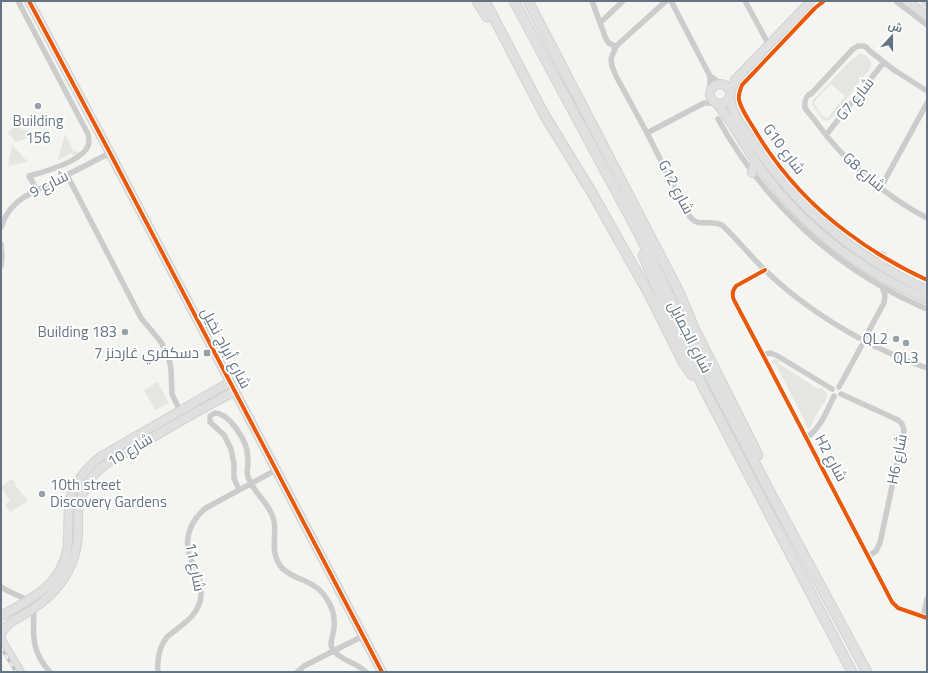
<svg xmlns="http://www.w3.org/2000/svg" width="928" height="673" font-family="'Titillium Web',Cairo,sans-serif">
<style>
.green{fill:#e3e7e0;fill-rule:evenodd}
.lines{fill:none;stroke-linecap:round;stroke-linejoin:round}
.secondary-casing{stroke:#d0d2d1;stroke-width:10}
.primary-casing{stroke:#d1d2d1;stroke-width:11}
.street{stroke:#cbcdcd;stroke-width:5.5}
.secondary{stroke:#e0e0e0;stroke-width:8}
.primary{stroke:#e0e0e0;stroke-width:9}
.rail-casing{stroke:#c1c3c3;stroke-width:3}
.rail{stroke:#fff;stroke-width:1.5;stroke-dasharray:4.5;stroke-linecap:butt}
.cycleway-casing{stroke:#fff;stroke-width:6}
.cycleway{stroke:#e8590c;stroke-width:4}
.poi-dot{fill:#96a1a9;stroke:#fff;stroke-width:1.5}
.labels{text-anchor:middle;stroke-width:4;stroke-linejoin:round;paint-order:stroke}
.street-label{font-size:15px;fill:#637482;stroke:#fff}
.poi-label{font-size:15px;fill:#637482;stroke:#fff;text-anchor:end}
</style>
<rect width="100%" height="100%" fill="#f4f4f1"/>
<path class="green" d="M859,54c9,1 15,6 11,15l-39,50 -4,2 -4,-1 -11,-15 1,-5 38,-40zM831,84l14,12 -16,20 -3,2 -4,-3 -8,-12 2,-3z
M758,61h1v1l-18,20 -2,3 -3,11 32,58 -4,-1 -29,-44 -2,-13 2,-11z
M728,105l75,103 124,85v3l-22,-10 -44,-26 -29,-22 -22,-19 -19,-18 -23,-27 -45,-66z
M15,126c15,7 25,7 41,4l-40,12 -8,-9z
M65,134l9,18 3,-1 2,3 -6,2 -1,-3 -14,7z
M12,145l16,17 -20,4z
M805,223l21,18 101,61v4c-22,-10 -45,-21 -66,-35 -14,-9 -28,-20 -42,-31l1,-2 -16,-14z
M774,359l5,1 -1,3 40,26 3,-1c7,4 7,9 3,16l-2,1 -9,16 -1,4 -3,4 -2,-1 -2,-5v-2l-29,-56c-3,-1 -3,-2 -4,-4z
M158,382l11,21 -14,7 -11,-20z
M11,479l1,1 3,2v3l13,16 -18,11 -5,-7 5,-5 -9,-13z"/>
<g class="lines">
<defs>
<path id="secondary" d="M29,1l81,152 272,519
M907,1l20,15
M926,1l1,1
M710 94a10 10 0 1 1 20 0a10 10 0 1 1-20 0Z
M730,94l5,-14 76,-79
M730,97c1,16 13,32 23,45 43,65 103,116 174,148
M717,104c17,20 28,44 44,65 42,58 100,103 166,130
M761,155l14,5
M752,173l3,-12
M882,256l1,11
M1,616c16,-9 41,-22 53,-37 8,-11 14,-25 14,-40 1,-14 -1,-29 3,-43 5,-16 16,-28 29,-39l130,-75
M1,635c3,-12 22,-19 32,-26 10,-7 20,-15 27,-25 11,-15 18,-34 18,-53 0,-13 -1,-24 4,-36 4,-10 10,-20 19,-27 10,-8 23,-14 34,-20 33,-20 66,-39 100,-57
M1,640l19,32"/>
<path id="primary" d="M477,1l10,16
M485,1l60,115 46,75 58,103 35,70 8,11
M514,1l126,235 48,98 82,158 97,180
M528,1l150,289 17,40 63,125
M643,255l25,59 35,73 149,285"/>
</defs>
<use href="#secondary" class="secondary-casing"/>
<use href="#primary" class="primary-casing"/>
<path class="street" d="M18,1l70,133c1,4 2,8 0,12 -6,15 -44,26 -59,30l3,5 5,9
M592,1l14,38 3,4 7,4
M671,1l39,75v15
M745,1l24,44
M824,1l-9,7 -73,77c-2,5 -4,10 -3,15 2,9 9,19 14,27 24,41 57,78 95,106 25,19 51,34 79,47
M896,1l31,24
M600,23l23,-22
M616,47l-4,9 -1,3 1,7 4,10 31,57 41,81c10,16 20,4 34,11 15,14 29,32 44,46 28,27 60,49 93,67
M614,48l52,-47
M710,76l11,8
M813,92c-7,3 -9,8 -8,16 3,5 8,9 11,14 28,39 69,74 111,96
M811,94l42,-45 5,-3h6l2,1 5,5 23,18 33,21
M718,119c47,85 119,152 209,190
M647,133l57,-30h11
M826,135l58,-73
M67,175l74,143 20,24 4,8 5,13 1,7 1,24 8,17
M881,187l46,-84
M1,227c4,-13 11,-22 23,-30l86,-44
M1,244l1,12 -1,10
M765,270l-29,16c-4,5 -4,11 -1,16l28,53 129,247 6,6 29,10
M866,336l18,-33 1,-8 -3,-8
M868,343l37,17 22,8
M763,355l7,-2 6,2 56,34
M839,387l23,-42
M841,394l57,26 4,4 2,6 -24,113 -4,8 -7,5
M806,438c14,-9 21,-27 28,-42
M239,490l-5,-12v-14l-3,-15 -7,-14 -14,-13v-6l5,-3c14,0 29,25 32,37 0,4 1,8 1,12 0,5 -2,10 0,15 6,17 22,26 26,44 3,17 -5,31 8,47 6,6 13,9 21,12 10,4 20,11 25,21 5,8 7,17 6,26 0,8 -6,17 -1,23 8,11 23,12 33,22
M1,587l7,4 20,9
M34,609c-1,25 -3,43 16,63
M923,617l4,-18
M158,672c-1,-12 1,-25 9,-35 3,-3 7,-5 10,-8 12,-9 23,-18 24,-34 2,-16 -7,-26 -12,-41 -5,-18 3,-35 17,-46l70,-38
M297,672l7,-6 59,-30"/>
<use href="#secondary" class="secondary"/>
<use href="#primary" class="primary"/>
<defs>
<path id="rail" d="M1,647l15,25"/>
</defs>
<use href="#rail" class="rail-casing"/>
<use href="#rail" class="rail"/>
<defs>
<path id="cycleway" d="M29,1l81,152 272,519
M824,1l-9,7 -73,77c-2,5 -4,10 -3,15 2,9 9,19 14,27 24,41 57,78 95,106 25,19 51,34 79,47
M765,270l-29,16c-4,5 -4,11 -1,16l28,53 129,247 6,6 29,10"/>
</defs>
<use href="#cycleway" class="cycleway-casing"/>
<use href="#cycleway" class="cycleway"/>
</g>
<g class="poi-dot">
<circle cx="38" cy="106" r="4"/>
<circle cx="125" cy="332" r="4"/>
<circle cx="896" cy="339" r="4"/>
<circle cx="906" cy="343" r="4"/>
<rect x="203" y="349" width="8" height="8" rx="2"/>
<circle cx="42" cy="494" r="4"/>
</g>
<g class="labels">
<g class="street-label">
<text transform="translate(855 99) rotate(-51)" y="5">G7 شارع</text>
<text transform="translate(784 149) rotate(53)" y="5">G10 شارع</text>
<text transform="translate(864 172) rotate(41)" y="5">G8 شارع</text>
<text transform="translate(49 184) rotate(-27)" y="5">شارع 9</text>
<text transform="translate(676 187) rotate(62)" y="5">G12 شارع</text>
<text transform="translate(690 337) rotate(63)" y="5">شارع الجمايل</text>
<text transform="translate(226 348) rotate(62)" y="5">شارع أبراج نخيل</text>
<text transform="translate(130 450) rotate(-31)" y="5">شارع 10</text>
<text transform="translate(831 458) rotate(62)" y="5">H2 شارع</text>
<text transform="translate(897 459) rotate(-79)" y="5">H6 شارع</text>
<text transform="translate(195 567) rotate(79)" y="5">شارع 11</text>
</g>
<g class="poi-label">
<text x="38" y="126" text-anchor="middle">Building<tspan x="38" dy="17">156</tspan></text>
<text x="117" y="337">Building 183</text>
<text x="888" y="344">QL2</text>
<text x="199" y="358">دسكفري غاردنز 7</text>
<text x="906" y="363" text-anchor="middle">QL3</text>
<text x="50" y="490" text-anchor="start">10th street<tspan x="50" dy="17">Discovery Gardens</tspan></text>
</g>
</g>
<rect width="928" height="673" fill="none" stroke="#637482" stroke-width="4"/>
<g transform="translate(892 36) rotate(21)" stroke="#ffffff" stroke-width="3" paint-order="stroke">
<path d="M0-3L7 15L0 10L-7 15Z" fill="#637482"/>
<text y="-6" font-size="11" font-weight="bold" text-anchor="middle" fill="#637482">ش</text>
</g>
</svg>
